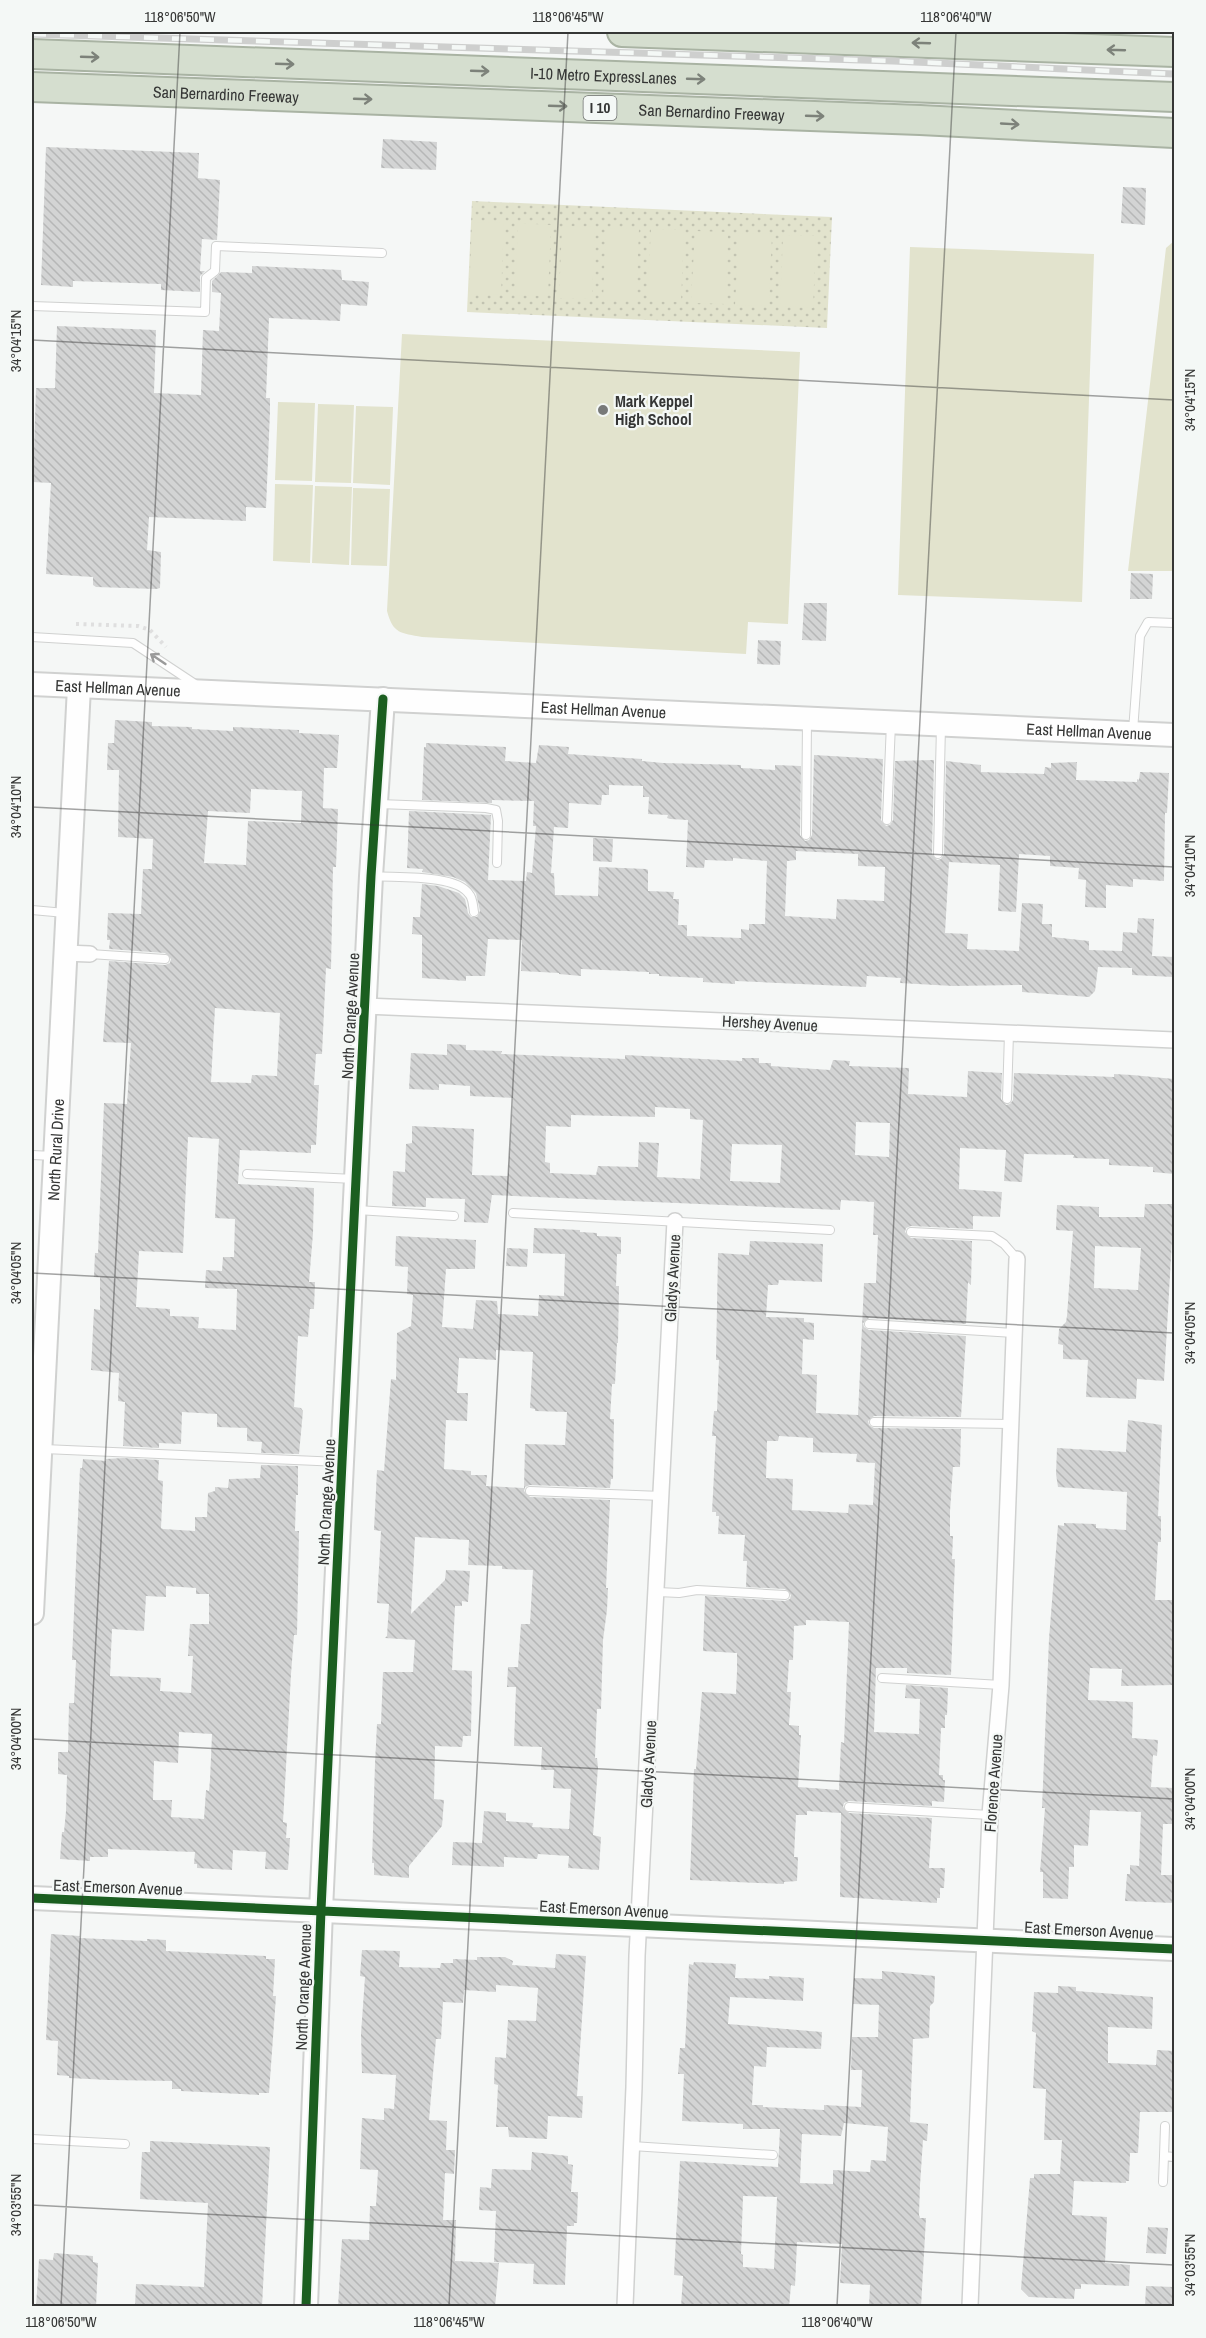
<svg xmlns="http://www.w3.org/2000/svg" width="1206" height="2338" font-family="'Archivo Narrow',sans-serif">
<style>
.grass{fill:url(#grass-dots)}
.garden{fill:#e2e3cd}
.building{fill:url(#building-back-hatch);fill-rule:evenodd}
.lines{fill:none;stroke-linecap:round;stroke-linejoin:round}
.lane-casing{stroke:#d0d1d0;stroke-width:10}
.street-casing{stroke:#d0d1d0;stroke-width:18}
.secondary-casing{stroke:#d0d1d0;stroke-width:26}
.highway-casing{stroke:#a9b3a3;stroke-width:32}
.path{stroke:#dfdfdf;stroke-width:4;stroke-dasharray:3 4.5;stroke-linecap:butt}
.lane{stroke:#fefefe;stroke-width:8}
.street{stroke:#fefefe;stroke-width:15}
.secondary{stroke:#fefefe;stroke-width:22}
.highway{stroke:#d5decf;stroke-width:28}
.rail-casing{stroke:#cecfce;stroke-width:7}
.rail{stroke:#f4f8f6;stroke-width:4.5;stroke-dasharray:14;stroke-linecap:butt}
.cycleway-casing{stroke:#f4f8f6;stroke-width:13}
.cycleway{stroke:#1b5e20;stroke-width:9}
.oneway{stroke:#7d827a}
.oneway2{stroke:#9a9a9a}
.ticks{fill:none;stroke:#353635;stroke-width:1.5;stroke-opacity:0.45}
.poi-dot{fill:#787a79;stroke:#f4f8f6;stroke-width:2}
.labels{text-anchor:middle;stroke-width:4.5;stroke-linejoin:round;paint-order:stroke}
.shield{fill:#f4f8f6;stroke:#6e706f;stroke-width:1.5}
.shield-label{font-size:15px;font-weight:bold;fill:#353635}
.street-label{font-size:16px;fill:#353635;stroke:#f4f8f6}
.poi-label{font-size:16px;font-weight:bold;fill:#353635;stroke:#f4f8f6;text-anchor:start}
.neatline{fill:none;stroke:#353635;stroke-width:2}
.ticks-label{font-size:15px;text-anchor:middle;fill:#353635}
</style>
<defs>
<pattern id="grass-dots" width="8" height="8" patternUnits="userSpaceOnUse" patternTransform="scale(1.5)"><rect width="8" height="8" fill="#e2e3cd"/><path d="M2 2h.1M6 6h.1" fill="none" stroke="#c2c3b1" stroke-width="1.8" stroke-linecap="round"/></pattern>
<pattern id="building-back-hatch" width="6" height="6" patternUnits="userSpaceOnUse" patternTransform="scale(1.5)"><rect width="6" height="6" fill="#d3d4d4"/><path d="M-1 5l2 2M0 0l6 6M5-1l2 2" fill="none" stroke="#b6b7b7"/></pattern>
</defs>
<rect width="100%" height="100%" fill="#f5f7f6"/>
<path class="grass" d="M472,201l360,16 -5,111 -360,-16z"/>
<path class="garden" d="M472,222l32,1 -3,72 -32,-1z
M518,223l33,2 -3,71 -33,-1z
M562,226l33,1 -3,72 -33,-1z
M606,228l33,1 -3,72 -33,-1z
M651,229l33,1 -3,72 -34,-1z
M695,231l33,1 -3,72 -34,-1z
M739,233l33,1 -3,72 -34,-1z
M783,235l33,1 -3,72 -33,-2z
M1174,241v330h-46l38,-323z
M910,247l184,7 -12,348 -184,-7z
M402,334l398,18 -12,272 -40,-2 -2,32 -324,-17c-21,-4 -29,-3 -35,-26z
M278,402l37,1 -3,78 -37,-1z
M318,404l36,1 -3,78 -36,-1z
M356,406l37,1 -3,78 -37,-2z
M275,484l38,1 -3,78 -37,-2z
M315,486l37,1 -3,78 -37,-2z
M353,488l37,1 -3,77 -36,-1z"/>
<path class="building" d="M383,139l54,3 -1,28 -55,-2z
M46,147l153,6 -1,25 22,2 -3,60 -15,-1 -2,32h5l-5,5v16l-39,-2v-6l-88,-3v6l-32,-2z
M1123,187l23,1 -1,37 -24,-2z
M252,266l89,4 1,10 27,2 -2,24 -26,-2 -1,17 -71,-3 -3,80h4v13l-4,97 -20,-1v14l-97,-4 -2,33 14,2 -1,36 -4,1 -60,-2 -3,-2v-8l-47,-3 5,-91 -18,-1 3,-94h19l2,-62 99,4 -2,63 47,2 2,-65 16,1 2,-38 -9,-1v-11l9,-9 31,1z
M1131,573l22,1 -1,25h-22z
M804,603h23l-1,38 -24,-1z
M758,640l23,1 -1,24 -23,-1z
M115,720l37,2v4l40,1v2l41,2v-4l66,3v3l40,2 -2,33h-13l-1,40 15,1 -2,58h-3l-2,102 -5,-1 -4,86h-6l-2,31h5l-3,60h-5v8l-71,-3 -2,34 76,4 -1,45 -4,49h6l-1,27h-4l-2,28 -10,-1 -4,71 7,1 2,3 -4,43 -38,-1 1,-11 -15,-1v-13l-30,-1v-13l-35,-2 -1,32 -22,-1v5l-36,-2 2,-44 -7,-1 1,-28 -28,-3 3,-61 6,1v-33h-6l1,-24h3l6,-150 23,1 4,-61 -28,-1 6,-81 56,4 5,-2 1,-4 -6,-6 -56,-4 1,-9h-3l1,-27 33,1 2,-45h9l1,-30 -35,-2 1,-67h-12l1,-27h6zM251,789l51,2 -1,32 -53,-2 -2,44 -42,-2 4,-52 42,2zM215,1008l65,5 -3,63 -25,-1 -1,8 -40,-1zM188,1137l31,2 -4,79 20,1 -1,38h-11l-1,14 -16,-1 -1,18 32,1 -1,41 -38,-2 1,-11 -29,-1v-7l-34,-2 3,-56 44,2z
M426,743l80,4 -1,14 31,2 3,-18 30,2 -1,7 74,5v2l21,2 78,2v3l34,2v-5l26,1 -1,69 5,6 4,-1 3,-5 2,-80 69,4 -2,61 5,6 4,-1 3,-5 2,-59 39,-1 -2,94 5,6 4,-1 3,-5 2,-93 35,4v7l63,2 1,-7 6,1v-5l26,-1 -1,18 61,2v-3l2,1 1,-8 29,1 -2,40h-2l-1,68 -31,-2v8l-27,-2v23l-21,-1 1,-27 -8,-1 1,-11 -29,-2v-10l-31,-2 -3,58 -18,-1 2,-46 -51,-3 -4,71 23,1 -1,15 52,2 3,-48 21,1 -1,20h10v13l37,4v9l33,1 1,-19 14,1 1,-15 16,1 -2,37 22,1v20l-42,-2v-7l-34,-1 -3,24 -6,6 -67,-5v-7l-69,1 -53,-3 1,-5 -34,-2 -1,11 -107,-5 -24,-1v3l-32,-2v-4l-44,-2v-2h-10v-2l-68,-3v7l-22,-2v-1l-38,-2 1,-31 -34,-1 -3,37h-19v5l-44,-3v-43l-10,-1 1,-17h7l2,-33 16,2 21,7 6,6 3,14 3,4h6l3,-6 -4,-18 -11,-11 -12,-5 -31,-5 1,-3 -16,-1 2,-57 82,4 -3,65 38,1 1,-9 5,1 4,-47h-3l1,-25 -42,-1v3l-70,-3 2,-53h2zM609,785l34,1v11h6l-1,17 20,1 -1,3 3,1 18,1 -2,47 18,1 1,-8 28,1v-3l34,3 -2,63h-16v6l-8,-1v9l-54,-2v-11h-9l1,-26h-6l1,-7 -26,-1v-21l-2,-1 -47,-2 -1,29 -43,-1 -1,-22h-3l3,-46 14,1 1,-25 32,2 1,-10h7zM796,851l62,3v12l27,1 -1,34 -47,-2 -1,20 -51,-3 2,-55 9,-1z
M593,838l20,1 -1,23 -19,-1z
M447,1044l19,1v5l36,1 -1,3 124,5v-4l117,6v-3h17v5h12v3l59,4 3,-10 17,1 -1,5 60,2 -1,26 59,3 1,-26 34,2 -1,26 5,6 4,-1 3,-4 1,-27 100,4v-3l18,1 42,4v95l-21,-2v-5l-44,-2v-6l-36,-1 1,-3 -50,-1 -2,28 -18,-1 2,-31 -46,-2 -1,41 43,3 -2,25 -27,-1v13l-62,-3 -5,2 -1,4 6,6 61,3 -1,44 -3,-3 -2,42 -97,-6 -6,5 1,4 5,3 97,6 -5,81 -87,-1 -6,5 1,4 5,3 87,1 -1,38h-7l-3,44v25h3l-1,23h3l-4,116 -44,-2v-5h-31l-2,64 45,2 1,-35 -15,-1 1,-13 42,3 -1,27h-2v13h-4l-2,47h4v5h2l-1,22 -12,-1v5l-83,-5 -5,2 -1,4 6,6 83,5 -3,50h16l-1,20h-4v10h-3v5l-97,-6 1,-84 -34,-2v4h-11l-2,42h4l-1,24 -13,1v2l-94,-4 4,-111h2l6,-77 34,2 1,-23v-18l-34,-2 2,-55 80,5 5,-2 1,-4 -6,-6 -39,-2 1,-26h-4l2,-26 -27,-1 1,-18h-3v-4h-4l4,-76h-4l2,-25h3l2,-51h-3l2,-107 31,2 1,-14 73,3 -1,38 -43,-2 -1,5h-10l-2,32 38,1v4l10,1v17l-11,-1 -1,35 15,1 -1,38 42,2 6,-132h12l2,-48h-5l1,-33 -33,-2 -1,10 -348,-15 -4,28 -24,-1 1,-23 -39,-1v9l-34,-1 1,-35 12,1 1,-28 6,-1v-17l62,3 -2,46 36,1 5,-78 -43,-2v-10l-31,-2v6l-30,-1 2,-36 36,2zM655,1107l35,2v10l13,1 -3,59 -43,-2 2,-34 -20,-1 -1,25 -40,-1 -2,9 -46,-2v-10l-5,-1 1,-36 25,1v-12l84,2zM856,1122l34,1 -1,34 -34,-2zM732,1144l50,1 -2,38 -50,-2zM779,1436l34,2v14l44,2 -1,8 19,1 -2,42 -24,-1 -1,9 -56,-3 1,-31 -27,-1 1,-37h11zM806,1620l43,2 -5,121 -3,-1 -2,48 -41,-3 3,-52h-2v-9l-10,-1 2,-33h-4l2,-32h4l1,-34 12,-1z
M1145,1204h29l-10,177 -27,-2 -1,20 -50,-2 2,-37 -25,-1v-14l-5,-1 1,-15 7,-7 1,-6 6,-85 -17,-1 1,-25 42,2v10h45zM1095,1246l46,2 -3,42 -44,-2z
M534,1228l46,2v2l17,1v3l24,1v17h-4l-1,32h3l-1,57h-1l-2,41h-3l-2,35h4l-1,60h-2l-1,9 -80,-3 -5,2 -1,4 6,6 80,3 -4,88h2l-1,22 -4,30 -2,69h-4l-2,49h2l1,9 -5,68 8,2 -2,33 -31,-2 1,-12 -31,-2 -1,5 -33,-2v10l-52,-2 1,-23 29,1 2,-32 22,2v8l27,2 -1,4 37,2 2,-40 -18,-1 1,-18h-13l1,-23 -28,-1 2,-59h-9l1,-20h10l3,-43h9l3,-54 -31,-1v-3l-34,-1 1,-25 -54,-3 -4,77 34,-34 1,-10 24,1 -2,31 -6,-1v5h-7l-3,64 20,1 -1,65h-8l-1,11 -27,-1 -1,53 10,1 -2,26 -33,40v12l-35,-3v-12h-2l3,-99 2,-40h4l2,-52h30l2,-32 -30,-2 2,-2 2,-32 -12,-1 4,-72 -7,-1 3,-60 7,1 7,-92 5,1 1,-47 14,-7 2,-31 -6,-1 1,-27 -13,-1 1,-30 80,4 -1,29h-29l-4,58 31,2 3,-29 21,1 1,13 40,2 1,-21 25,1 1,-42 -32,-1zM496,1350l37,2 -3,56 5,1v2l32,1 -2,33 -40,-1 -1,44 -38,-2 1,-11h-16v-4l-27,-2 2,-49 21,1 1,-28h-11l2,-35 37,2z
M507,1248l21,1 -1,18 -21,-1z
M1128,1420l34,5 -4,91h3v26h-3l-3,58h19v85l-53,1 1,-17 -32,-1 -2,32 45,2 -1,36 26,2 -1,16 -4,-1 -2,32 23,1v36h-11l-2,51h13v28l-49,-2 2,-27h3v-9l9,1 2,-54 -51,-2 -2,36 -14,-1v22h-5l-1,32 -25,-1v-26h-3l5,-64h-3l7,-169 9,-114 6,1v-3l32,1v4l30,2 1,-38 -69,-5 -2,-13 1,-26 69,4z
M123,1458l36,2 -1,20 5,1 -2,47 2,1 32,2v-14h12l1,-24 7,-2v-4l13,1 1,-9 31,-1 1,-13 37,1v29h-2l-1,36h4l-2,104h-3l-3,39 -8,148 4,1 -1,15h4l-2,32 -23,-1 1,-17 -33,-2 -1,20 -35,-2v-4h-3l1,-12 -87,-3v8h-18v4l-30,-2 2,-27h2l2,-21 1,-36 -9,-1v-22h10l1,-49h5l2,-43h-4l8,-192h2l1,-9 23,2v-2zM166,1586l30,2v6h13v30h-19l-2,32h5l-2,37 -31,-2 1,-13 -51,-2 2,-47 32,2 2,-35 20,1zM179,1732l33,2 -2,46 -1,11 -3,-1 -2,29 -33,-2 1,-17h-19l1,-39 24,2z
M51,1934l29,2 -1,2 68,3v-2l19,1v11l100,5v3h9l-2,37h3l-7,97h-10v2l-78,-4v-2h-9v-8l-64,-1 -39,-2v-2l-12,-1 1,-34 -12,-1z
M362,1950l38,1 -1,16 41,1 1,-5h12v-4l24,1v-3h28l8,4 -1,4 43,3 1,-14 30,2 -9,140h6l-1,22 -34,-2 -1,23 -38,-2 -1,-10h-12l2,-42 -4,-1 1,-27 11,1 2,-38 28,1 2,-33 -42,-3v7l-32,-2 -1,13 -20,-1 -2,37h-5l-7,81 18,1 -1,29h9l-1,24 -9,-1 -2,47h13l-1,41 44,2 -4,44h-157l4,-68 27,1 1,-34h6l2,-36 -18,-1 2,-51 22,2v-12l10,1 2,-34 -34,-2 -1,-39 4,-57 -5,-1z
M694,1962l42,2 -1,14 34,1v-3l35,2 -1,23 -73,-4 -2,27 94,8 -1,17 -54,-2 -1,20 -12,-1 -2,39h11v2l61,3v-5l37,2 1,-37h-11l1,-33h26l1,-32 -26,-1 1,-26 28,1v-8l53,5 -1,26 -4,4 -1,32 -16,1 -3,83 18,2 -1,17 -4,-1 -3,45 -1,30 1,3h6l-5,89h-52l1,-22 -30,-2 2,-39 -45,-2 -2,44 -4,-1 -2,22h-108l2,-31 -9,-1 6,-114 98,6 2,-38h-37v-5l-61,-3 2,-47h-6l2,-26h5l4,-84 4,1zM844,2123l44,4 -2,34 -15,-1 -1,12 -37,-2v14l-33,-1 2,-49 39,2zM743,2196l34,1 -3,72 -31,-2v-12l-2,-1z
M1058,1986l18,1v4l77,6 -1,32 -44,-2v36l48,2 1,-15 17,1v61h-34l-2,41h-8l-1,28h-3v2l-52,-2 -2,34 35,2 -2,46 25,2 -1,21 -48,-2v5h-6l-1,10 -45,-2 -8,-8 9,-111h4v-4h26l2,-34h-18l2,-51 -13,-1 3,-55 -4,-2 2,-39 24,1z
M150,2141l120,6 -8,160h-127l1,-23 68,3 4,-84 -68,-4 2,-47h8z
M532,2152l36,4v8l5,1 -2,27h7l-1,31h-3v3h-7l-2,59 -32,-1 1,-20 -40,-2 2,-51 -17,-1 1,-23 11,1 1,-19 39,1z
M1148,2227l20,1 -2,26 -20,-1z
M54,2253l39,3v6l5,1 -2,44h-60l3,-48 14,1z
M1146,2286l28,1v20l-29,-1z"/>
<g class="lines">
<defs>
<path id="lane" d="M32,306l173,6 1,-34 9,-7 1,-25 166,7
M32,637l101,6 62,41
M1133,731l7,-95 8,-14 26,1
M379,804l107,4 10,2 2,11 -1,42
M887,820l4,-97
M806,835l1,-115
M938,854l3,-128
M373,876c23,2 83,-2 96,18 4,4 4,12 5,18
M32,910l33,3
M90,954l75,5
M1007,1099l2,-66
M32,1155l22,1
M247,1174l108,5
M357,1210l97,6
M513,1213l317,17
M911,1232l81,4 12,8 13,15
M869,1324l145,9
M874,1422l137,2
M44,1449l296,13
M530,1491l132,5
M658,1592l21,1 18,-3 88,5
M882,1678l119,7
M849,1807l141,8
M1165,2126l-1,30 10,1
M32,2139l93,5
M632,2146l141,9
M1163,2182l1,-26"/>
<path id="street" d="M64,953l26,1
M365,1006l809,34
M625,2306l9,-219 3,-131 38,-735
M970,2306l20,-491 11,-130 16,-426"/>
<g id="secondary">
<path id="s1" d="M32,684l1142,51"/>
<path id="s2" d="M32,1613l47,-926"/>
<path d="M32,1898l1142,51"/>
<path d="M306,2306l15,-396 21,-448 29,-586 12,-177"/>
</g>
<g id="highway">
<path d="M622,32l552,20"/>
<path id="s3" d="M32,54l1142,43"/>
<path id="s4" d="M32,87l888,33 254,13"/>
</g>
</defs>
<use href="#lane" class="lane-casing"/>
<use href="#street" class="street-casing"/>
<use href="#secondary" class="secondary-casing"/>
<use href="#highway" class="highway-casing"/>
<path class="path" d="M76,624l62,2 12,4 16,17"/>
<use href="#lane" class="lane"/>
<use href="#street" class="street"/>
<use href="#secondary" class="secondary"/>
<use href="#highway" class="highway"/>
<defs>
<path id="rail" d="M32,34l861,27 281,13"/>
</defs>
<use href="#rail" class="rail-casing"/>
<use href="#rail" class="rail"/>
<defs>
<path id="cycleway" d="M32,1898l1142,51
M306,2306l15,-396 21,-448 29,-586 12,-177"/>
</defs>
<use href="#cycleway" class="cycleway-casing"/>
<use href="#cycleway" class="cycleway"/>
</g>
<defs><path id="oneway-shaft" d="M-6 0H5M1.5-3L5.5 0L1.5 3" fill="none" stroke-width="1.6" stroke-linecap="round" stroke-linejoin="round" transform="scale(1.5)"/></defs>
<g class="oneway">
<use href="#oneway-shaft" transform="translate(921 43) rotate(-178)"/>
<use href="#oneway-shaft" transform="translate(1116 50) rotate(-178)"/>
<use href="#oneway-shaft" transform="translate(90 57) rotate(2)"/>
<use href="#oneway-shaft" transform="translate(285 64) rotate(2)"/>
<use href="#oneway-shaft" transform="translate(480 71) rotate(2)"/>
<use href="#oneway-shaft" transform="translate(696 79) rotate(2)"/>
<use href="#oneway-shaft" transform="translate(363 99) rotate(2)"/>
<use href="#oneway-shaft" transform="translate(558 106) rotate(2)"/>
<use href="#oneway-shaft" transform="translate(815 116) rotate(2)"/>
<use href="#oneway-shaft" transform="translate(1010 124) rotate(3)"/>
</g>
<use class="oneway2" href="#oneway-shaft" transform="translate(158 659) rotate(-146)"/>
<path class="ticks" d="M32,340l1142,60M32,807l1142,60M32,1273l1142,60M32,1739l1142,60M32,2205l1142,60M61,2306l119,-2274M449,2306l119,-2274M837,2306l119,-2274"/>
<circle class="poi-dot" cx="603" cy="410" r="6"/>
<g class="labels">
<rect class="shield" x="583.5" y="96" width="33" height="24" rx="4.5"/>
<g class="shield-label">
<text x="600" y="113">I 10</text>
</g>
<g class="street-label">
<text dy="6" stroke="none"><textPath href="#s3" startOffset="572">I-10 Metro ExpressLanes</textPath></text>
<text dy="6" stroke="none"><textPath href="#s4" startOffset="194">San Bernardino Freeway</textPath></text>
<text dy="6" stroke="none"><textPath href="#s4" startOffset="680">San Bernardino Freeway</textPath></text>
<text dy="6" stroke="none"><textPath href="#s1" startOffset="86">East Hellman Avenue</textPath></text>
<text dy="6" stroke="none"><textPath href="#s1" startOffset="572">East Hellman Avenue</textPath></text>
<text dy="6" stroke="none"><textPath href="#s1" startOffset="1058">East Hellman Avenue</textPath></text>
<text transform="translate(350 1016) rotate(-87)" y="6">North Orange Avenue</text>
<text transform="translate(770 1023) rotate(3)" y="6">Hershey Avenue</text>
<text dy="6" stroke="none"><textPath href="#s2" startOffset="464">North Rural Drive</textPath></text>
<text transform="translate(672 1278) rotate(-87)" y="6">Gladys Avenue</text>
<text transform="translate(326 1502) rotate(-87)" y="6">North Orange Avenue</text>
<text transform="translate(648 1764) rotate(-87)" y="6">Gladys Avenue</text>
<text transform="translate(993 1783) rotate(-86)" y="6">Florence Avenue</text>
<text transform="translate(118 1887) rotate(2)" y="6">East Emerson Avenue</text>
<text transform="translate(604 1909) rotate(3)" y="6">East Emerson Avenue</text>
<text transform="translate(1089 1930) rotate(3)" y="6">East Emerson Avenue</text>
<text transform="translate(303 1987) rotate(-88)" y="6">North Orange Avenue</text>
</g>
<g class="poi-label">
<text x="615" y="407">Mark Keppel<tspan x="615" dy="18">High School</tspan></text>
</g>
</g>
<rect width="1206" height="2338" fill="none" stroke="#f4f8f6" stroke-width="66"/>
<rect x="33" y="33" width="1140" height="2272" class="neatline"/>
<g class="ticks-label">
<text x="180" y="22">118°06'50"W</text>
<text x="568" y="22">118°06'45"W</text>
<text x="956" y="22">118°06'40"W</text>
<text transform="translate(16 341) rotate(-90)" y="5">34°04'15"N</text>
<text transform="translate(1190 400) rotate(-90)" y="5">34°04'15"N</text>
<text transform="translate(16 807) rotate(-90)" y="5">34°04'10"N</text>
<text transform="translate(1190 866) rotate(-90)" y="5">34°04'10"N</text>
<text transform="translate(16 1273) rotate(-90)" y="5">34°04'05"N</text>
<text transform="translate(1190 1333) rotate(-90)" y="5">34°04'05"N</text>
<text transform="translate(16 1739) rotate(-90)" y="5">34°04'00"N</text>
<text transform="translate(1190 1799) rotate(-90)" y="5">34°04'00"N</text>
<text transform="translate(16 2205) rotate(-90)" y="5">34°03'55"N</text>
<text transform="translate(1190 2265) rotate(-90)" y="5">34°03'55"N</text>
<text x="61" y="2327">118°06'50"W</text>
<text x="449" y="2327">118°06'45"W</text>
<text x="837" y="2327">118°06'40"W</text>
</g>
</svg>
